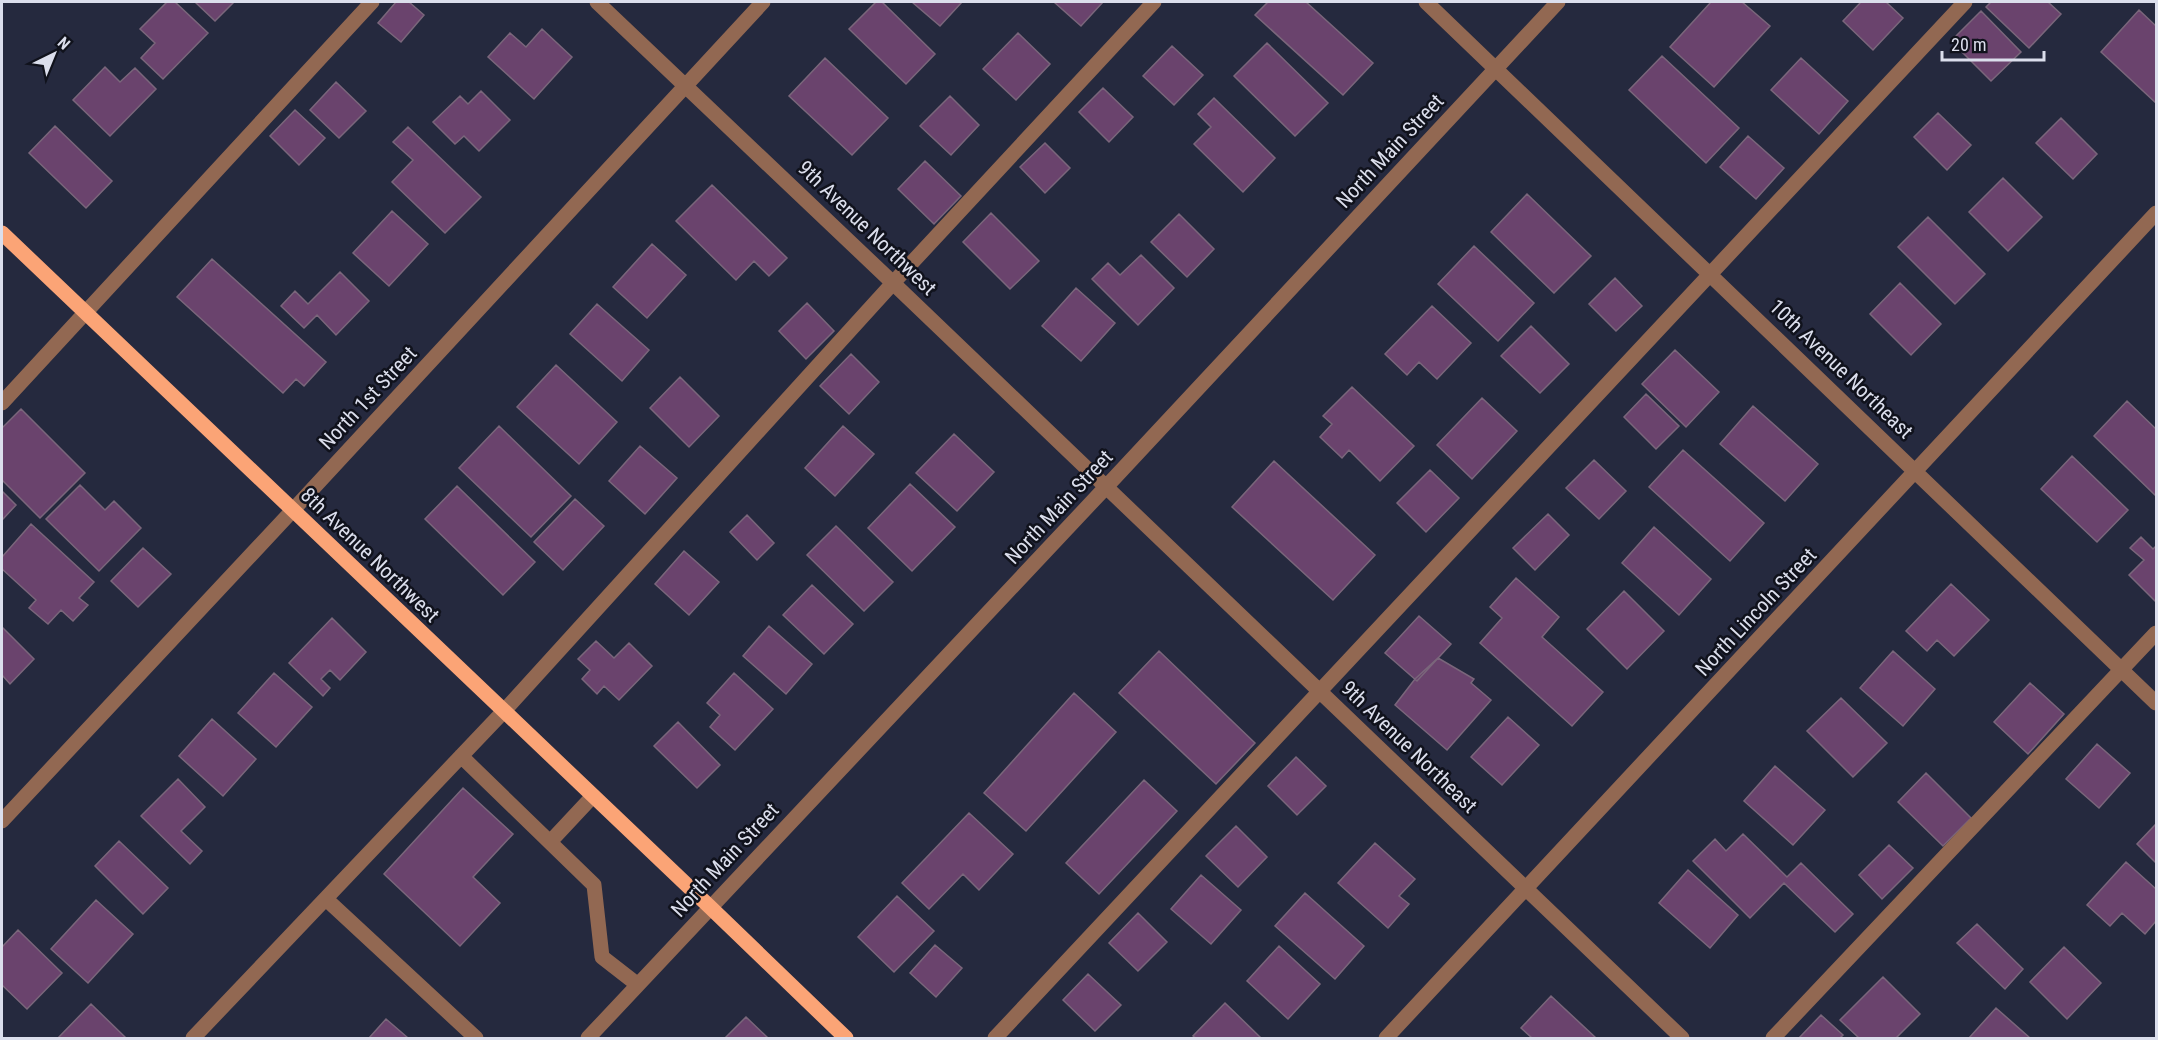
<svg xmlns="http://www.w3.org/2000/svg" width="2158" height="1040" font-family="'Roboto Condensed',sans-serif">
<style>
.building{fill:#6a436d;stroke:#7a667b;stroke-width:1.5}
.lines{fill:none;stroke-linecap:round;stroke-linejoin:round}
.minor{stroke:#926852;stroke-width:15}
.major{stroke:#fba476;stroke-width:15}
.labels{text-anchor:middle;stroke-width:5;stroke-linejoin:round;paint-order:stroke}
.street-label{font-size:21px;fill:#dbdeec;stroke:#10121c}
</style>
<rect width="100%" height="100%" fill="#25293e"/>
<path class="building" d="M167,2h8l33,31 -45,46 -22,-21 14,-15 -15,-14z
M195,2h39l-19,19z
M396,2h13l15,13 -23,27 -23,-19z
M876,2h6l53,52 -29,30 -57,-55z
M912,2h50l-22,24z
M1054,2h49l-22,24z
M1268,2h38l67,61 -30,32 -88,-80z
M1711,2h31l28,24 -56,61 -44,-40z
M1861,2h25l17,16 -30,32 -30,-29z
M1991,2h57l13,12 -32,34 -43,-41z
M2139,10l17,16v77l-55,-51z
M1981,11l40,41 -30,29 -40,-40z
M542,29l30,28 -38,42 -46,-42 22,-24 16,14z
M1018,33l32,31 -34,36 -33,-31z
M1267,43l61,60 -33,33 -61,-60z
M1172,46l31,29 -29,30 -31,-29z
M1662,56l77,72 -33,35 -77,-73z
M825,58l63,60 -36,37 -63,-59z
M1801,58l47,43 -29,33 -48,-44z
M105,67l15,15 15,-14 21,21 -46,47 -37,-36z
M336,82l30,29 -27,27 -29,-28z
M1103,88l30,29 -24,25 -30,-30z
M481,91l29,29 -31,31 -15,-15 -9,8 -22,-22 27,-26 8,8z
M950,96l29,29 -28,30 -31,-29z
M1214,98l61,60 -32,34 -49,-48 17,-17 -13,-13z
M295,110l30,28 -26,27 -29,-29z
M1938,113l33,32 -24,25 -33,-33z
M2061,118l36,36 -24,25 -37,-36z
M55,126l57,55 -26,27 -57,-55z
M408,127l73,70 -36,36 -53,-51 21,-22 -20,-18z
M1748,136l36,32 -28,31 -36,-32z
M1045,143l25,25 -25,25 -25,-26z
M925,161l36,35 -27,28 -36,-35z
M2003,178l39,39 -34,34 -39,-39z
M712,185l75,73 -18,18 -15,-15 -18,19 -60,-59z
M1527,194l64,62 -37,37 -63,-61z
M392,211l36,33 -39,42 -36,-33z
M991,213l48,48 -29,28 -47,-47z
M1179,214l35,35 -27,28 -36,-35z
M1928,217l57,57 -30,30 -57,-57z
M652,244l34,31 -39,43 -34,-31z
M1474,246l60,57 -36,38 -60,-57z
M1141,255l33,33 -36,37 -46,-46 16,-16 12,12z
M212,259l114,103 -22,24 -8,-7 -13,14 -106,-96z
M340,272l29,29 -33,34 -19,-20 -13,13 -23,-22 14,-15 13,13z
M1615,278l27,28 -26,25 -27,-27z
M1900,283l41,41 -30,31 -41,-41z
M1076,288l39,35 -34,38 -39,-35z
M807,303l27,28 -28,28 -27,-28z
M597,304l52,46 -27,31 -52,-47z
M1432,306l39,37 -34,36 -18,-17 -12,13 -22,-21z
M1531,326l38,38 -29,29 -39,-37z
M1675,350l44,42 -33,35 -44,-43z
M851,354l28,28 -30,32 -29,-28z
M556,365l61,57 -38,42 -62,-57z
M680,377l39,39 -30,31 -39,-39z
M1352,387l62,59 -34,35 -31,-31 -7,8 -22,-21 12,-13 -9,-8z
M1646,394l33,32 -23,23 -32,-32z
M1482,398l35,33 -45,48 -35,-34z
M2127,401l29,28v67l-62,-60z
M1753,406l65,58 -33,37 -65,-57z
M21,409l64,64 -45,45 -38,-38v-52z
M499,426l72,70 -40,41 -72,-69z
M843,426l31,28 -39,42 -30,-28z
M954,434l40,38 -37,39 -41,-38z
M640,446l37,32 -32,36 -36,-33z
M1683,450l81,73 -34,38 -81,-74z
M2072,456l56,54 -31,32 -56,-53z
M1594,460l32,31 -27,28 -33,-31z
M1274,461l101,94 -42,45 -101,-93z
M1430,470l29,28 -33,34 -29,-29z
M910,484l45,43 -43,44 -44,-43z
M80,485l25,25 9,-9 27,27 -42,43 -53,-52z
M457,486l78,76 -32,33 -78,-76z
M2,491l14,14 -14,15z
M575,499l29,27 -41,44 -29,-28z
M1548,514l21,21 -34,35 -22,-22z
M747,515l27,28 -17,17 -27,-28z
M31,524l63,58 -15,16 9,7 -15,16 -12,-11 -13,14 -19,-16 7,-8 -34,-31v-12z
M836,526l57,56 -29,29 -57,-56z
M1654,527l57,52 -32,36 -57,-52z
M2141,537l12,12 3,-3v56l-27,-27 15,-15 -14,-12z
M143,548l28,26 -33,33 -27,-26z
M684,551l35,31 -30,33 -34,-31z
M1516,578l43,39 -17,20 61,55 -31,34 -92,-83 22,-25 -12,-11z
M1951,584l38,36 -35,36 -17,-16 -10,11 -21,-20z
M812,585l41,39 -29,30 -41,-39z
M1624,591l40,40 -37,38 -40,-40z
M1419,616l32,28 -34,37 -32,-28z
M332,618l34,34 -26,28 -10,-10 -9,9 9,9 -7,8 -34,-33z
M769,626l43,38 -26,30 -43,-38z
M2,627l32,32 -24,25 -8,-9z
M596,641l18,17 15,-15 23,23 -33,34 -15,-14 -7,8 -15,-15 8,-9 -12,-11z
M1159,651l96,92 -39,41 -97,-91z
M1893,651l42,38 -32,37 -43,-38z
M1438,658l36,21 -3,4 20,17 -44,50 -52,-45 20,-26z
M274,673l38,34 -36,40 -38,-34z
M734,673l39,36 -38,41 -25,-23 10,-12 -13,-12z
M2030,683l34,31 -36,40 -34,-32z
M1074,693l42,39 -90,99 -42,-38z
M1841,698l46,45 -34,34 -46,-46z
M1508,717l31,28 -37,40 -31,-28z
M212,719l44,40 -33,37 -44,-40z
M678,722l42,43 -23,23 -43,-42z
M2097,744l33,29 -31,35 -33,-29z
M1296,757l30,29 -29,29 -29,-29z
M1775,766l50,44 -32,35 -49,-44z
M1926,773l45,45 -28,28 -45,-44z
M178,779l27,28 -24,24 21,20 -12,13 -49,-48z
M1144,780l33,31 -78,83 -33,-31z
M463,788l50,46 -40,43 27,26 -40,43 -76,-72z
M969,813l44,41 -34,36 -16,-16 -34,35 -27,-26z
M2156,824v39l-19,-19z
M1236,826l31,31 -29,30 -32,-31z
M1743,834l44,43 14,-14 52,51 -18,18 -51,-49 -34,35 -57,-57 22,-22 11,12z
M119,841l49,47 -25,26 -48,-48z
M1375,843l40,36 -16,17 10,8 -21,24 -50,-45z
M1889,845l24,23 -31,31 -23,-24z
M2126,862l30,27v32l-11,13 -23,-21 -12,13 -23,-21z
M1688,870l50,45 -28,33 -51,-45z
M1201,875l40,35 -30,34 -40,-35z
M1305,893l59,53 -29,33 -60,-53z
M897,896l37,35 -40,41 -36,-35z
M96,900l37,34 -45,49 -37,-34z
M1138,913l29,29 -29,29 -29,-28z
M1977,924l46,45 -18,20 -48,-46z
M18,930l44,43 -35,36 -25,-24v-38z
M935,945l27,23 -26,29 -26,-24z
M1279,946l41,38 -32,35 -41,-38z
M2064,947l37,36 -34,36 -37,-37z
M1088,974l33,31 -26,26 -32,-31z
M1883,977l37,37 -24,24h-37l-19,-18z
M1551,996l45,42h-64l-11,-10z
M1225,1003l36,35h-65l-3,-2z
M91,1004l35,34h-68z
M1996,1008l34,30h-61z
M1821,1015l22,20 -3,3h-41z
M746,1017l22,21h-43z
M386,1019l22,19h-39z"/>
<g class="lines">
<path class="minor" d="M597,2l296,281 789,755
M1426,2l730,701
M2,403l370,-401
M461,756l133,129 8,72 36,28
M2,821l291,-311 470,-508
M550,842l43,-46
M326,899l150,139
M193,1038l311,-327 389,-428 261,-281
M588,1038l518,-551 452,-485
M995,1038l970,-1036
M1386,1038l770,-825
M1773,1038l383,-405"/>
<path class="major" d="M2,233l708,674 136,131"/>
</g>
<g class="labels">
<g class="street-label">
<text transform="translate(1390 151) rotate(-47)" y="7">North Main Street</text>
<text transform="translate(867 228) rotate(44)" y="7">9th Avenue Northwest</text>
<text transform="translate(1841 369) rotate(44)" y="7">10th Avenue Northeast</text>
<text transform="translate(368 398) rotate(-47)" y="7">North 1st Street</text>
<text transform="translate(1059 507) rotate(-47)" y="7">North Main Street</text>
<text transform="translate(370 555) rotate(44)" y="7">8th Avenue Northwest</text>
<text transform="translate(1756 612) rotate(-47)" y="7">North Lincoln Street</text>
<text transform="translate(1409 747) rotate(44)" y="7">9th Avenue Northeast</text>
<text transform="translate(725 860) rotate(-47)" y="7">North Main Street</text>
</g>
</g>
<rect width="2158" height="1040" fill="none" stroke="#dbdeec" stroke-width="6"/>
<g transform="translate(54 54) rotate(43)" stroke="#10121c" stroke-width="4.5" paint-order="stroke">
<path d="M0-4.5L10 22L0 15L-10 22Z" fill="#dbdeec"/>
<text y="-9" font-size="16" font-weight="bold" text-anchor="middle" fill="#dbdeec">N</text>
</g>
<path d="M1942 51v9h102v-9" fill="none" stroke="#dbdeec" stroke-width="3"/>
<text x="1951" y="51" font-size="18" fill="#dbdeec" stroke="#10121c" stroke-width="4.5" paint-order="stroke">20 m</text>
</svg>
